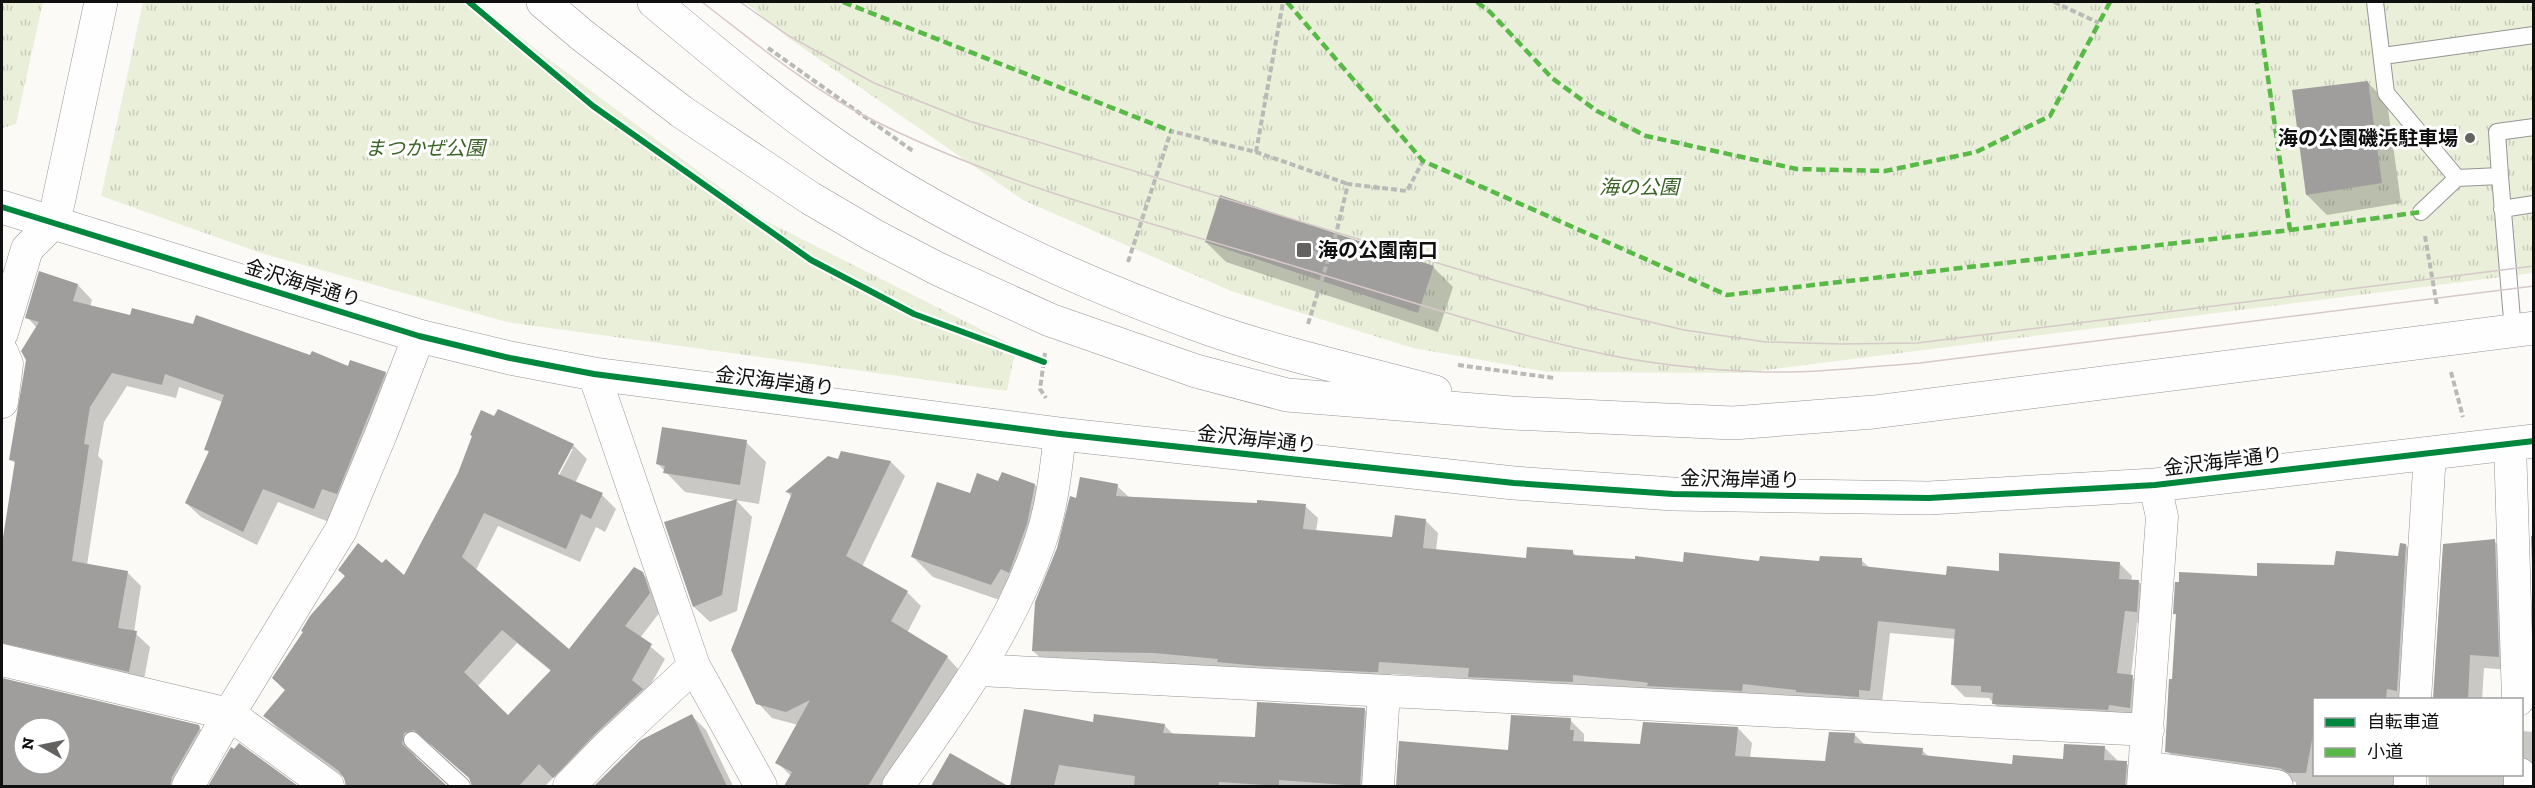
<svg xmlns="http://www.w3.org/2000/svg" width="2535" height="788" font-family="'Zilla Slab','Noto Sans JP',serif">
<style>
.grass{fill:url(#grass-tufts)}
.shadow{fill:#0003;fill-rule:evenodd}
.building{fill:#a09e9c;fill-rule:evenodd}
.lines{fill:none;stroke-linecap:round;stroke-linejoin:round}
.service-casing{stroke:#969594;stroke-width:18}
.minor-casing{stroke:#969594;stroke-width:33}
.tertiary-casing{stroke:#969594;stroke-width:34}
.path{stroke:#b9b9b8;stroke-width:4;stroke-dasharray:6 3;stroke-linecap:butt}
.service{stroke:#fffefe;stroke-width:16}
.minor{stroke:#fffefe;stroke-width:32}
.tertiary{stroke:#fffefe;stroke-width:33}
.tram{stroke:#d7c8ca;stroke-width:1.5}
.quiet{stroke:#58b947;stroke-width:4.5;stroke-dasharray:9 4.5;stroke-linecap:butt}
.cycleway-casing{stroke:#fff;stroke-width:10}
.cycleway{stroke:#00873e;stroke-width:6}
.poi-dot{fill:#636261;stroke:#fff;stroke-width:2}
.labels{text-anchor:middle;stroke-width:6;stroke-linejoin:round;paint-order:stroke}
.poi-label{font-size:20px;font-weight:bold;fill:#101010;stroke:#fff;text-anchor:end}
.park-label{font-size:20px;font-style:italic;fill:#3b6326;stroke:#fff}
.street-label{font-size:20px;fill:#101010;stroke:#fff}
</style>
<defs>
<pattern id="grass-tufts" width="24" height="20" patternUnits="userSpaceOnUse" patternTransform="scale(1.5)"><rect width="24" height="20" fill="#e9efd9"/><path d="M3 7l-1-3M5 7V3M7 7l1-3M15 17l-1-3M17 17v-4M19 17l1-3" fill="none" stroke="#c7ccb9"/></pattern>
</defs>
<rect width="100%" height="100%" fill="#fcfaf7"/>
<path class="grass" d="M2,2h41l-27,122 -14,4z
M143,2h333l62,49 224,168 254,128 -9,44 -500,-69 -246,-69 -160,-57z
M745,2h1788v271l-791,100 -194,-1 -135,-24 -182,-57 -208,-91 -236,-163z"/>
<path class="shadow" d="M2367,82l20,20 14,101 -74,12 -20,-20z
M1206,242l227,25 20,20 -15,45 -212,-70z
M40,273l38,12 14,15 -2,7 259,61 36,5 14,14 -70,135 -51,-20 -21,43 -56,-28 -15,-14 24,-50 -4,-4 17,-47 -44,-15 -3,11 -49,-12 -23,36 -6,34 5,5 -16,104 40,7 14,14 -7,46 16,15 -7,38 -141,-21v-96l14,-104 -5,-4 26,-132 -10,-11z
M746,442l20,20 -7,42 -74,-12 -27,-28z
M573,445l14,14 -12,24 27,12 14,14 -11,23 -9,-5 -16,35 -82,-36 -22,44 93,81 73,-78 15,15 6,20 -23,30 25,21 -19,34 -82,93 -10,-9 -9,9h-72l-2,-7 -36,-33 -11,-3 -6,5 -3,10 30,28h-98l-1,-7 -67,-49 -14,-14 117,-151 23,12 55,-103zM570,449h3l-17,32 -2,-1zM517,643l35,29 -44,45 -31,-30z
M842,453l49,9 14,14 -43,91 45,25 14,14 -14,27 40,24 14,15 -70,114h-94l-8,-7 2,-3 -14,-14 21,-37 -26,-7 -14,-15 34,-206 -5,-5 51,-32z
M999,483l36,2 20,20 -44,99 -78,-27 -20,-20 58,-62z
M1117,486l13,12 175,8 13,12 -2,13 77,8 32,-19 13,13 -2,18 91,9 45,-9 5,6 107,7 137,-1 40,-3 10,9 77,8 171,-14 13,13 -1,5 8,1 12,12 -2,30 -12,-1 -6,53 14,13 -2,31 -137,-4 -17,-18 -24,-1 -13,-13 4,-45 -66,-6 -8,70 -400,-14 -10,-10 -81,-5 -1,10 -344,-21 -13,-12 44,-151z
M737,501l15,16 -15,94 -27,11 -16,-15 -29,-84z
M2494,541l15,14 3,115 -28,-2 -2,32h-47l9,-155z
M2406,545l14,14 -9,141h-97v74h99l-7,12h-110v-4l-115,-17 -14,-14 11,-134 -3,-3 84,-36 140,-20z
M2,680l196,47 15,14 -24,45h-187zM24,728h36v36h-36z
M1364,709l14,15 -3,62h-364l14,-75 69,12 70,2 10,10 82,3z
M692,716l14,14 27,56h-138l47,-44z
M1570,720l14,14v9l58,3 96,-18 14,15 -2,15 77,4 27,-28 11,11 57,5 7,7 84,9 51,-6 40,-13 15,15 7,1 14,14v9h-742l2,-44 110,9z
M2522,731l12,1v38l-18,16h-87l-1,-12h94z
M239,746l57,40h-86l21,-37 3,2z
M951,755l54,31h-72z"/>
<path class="building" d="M2368,81l14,102 -76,12 -14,-105z
M1220,195l214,71 -16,47 -213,-71z
M39,271l39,13 -5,17 57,14 2,-7 61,16 3,-9 114,40 2,-4 36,15 2,-6 36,12 -49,122 -15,-5 -8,20 -51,-20 -20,43 -58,-29 24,-52 -5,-1 20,-55 -59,-21 -3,11 -50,-12 -22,34 -6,37 5,1 -17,116 56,10 -10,57 19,3 -8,41 -127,-29v-99l13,-83 -6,-1 17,-100 -5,-9 18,-29 -14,-4z
M498,409l76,35 -16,30 45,19 -12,26 -10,-5 -15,35 -82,-36 -22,44 107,92 65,-82 9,5 7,21 -25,33 27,18 -20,36 11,9 -48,45 -42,44 -14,-14 -20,22h-47l-3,-8 -55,-48 -10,3 -2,11 45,42h-101l-2,-8 -5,-7 -76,-55 22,-26 -13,-12 31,-46 -2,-1 9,-15 35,-40 -7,-6 20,-27 24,20 4,-4 18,16 54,-102 14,-37 -2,-1 11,-25 13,6zM502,630l49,40 -43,45 -44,-43z
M662,427l85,13 -7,45 -77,-12 2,-7 -9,-2z
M841,451l50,10 -45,95 62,35 -17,30 57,35 -80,130h-84l8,-14 -17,-9 35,-63 -24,12 -30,-8 -25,-54 61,-157 -7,-1 43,-36 10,3z
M1002,472l33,12 -8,40 -18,49 -8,-4 -10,16 -80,-28 26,-75 33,11 7,-20 21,8z
M1080,477l38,7 -2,12 141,7v-3l49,4 -3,25 89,8 3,-22 31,4 -3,29 103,10 1,-11 46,3v5l62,4v-3l48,6 1,-10 75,9 1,-5 59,5 1,-5 42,2v8l84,9 1,-9 52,5v-18l121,9 -1,17 20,1 -2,32 -12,-1 -8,62 16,2 -3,33 -21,-3 -1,5 -116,-6 1,-11 -12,-1v-6l-30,-1 4,-56 -77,-8 -8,70 -11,-1v7l-63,-5v-2l-53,-6 -1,7 -95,-5 1,-3 -5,-1 -70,-7v7l-105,-5 1,-9 -90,-6 -1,10h-8l-111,-6 -42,-4 1,-3 -64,-6 -122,-2 3,-49 22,-54 13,-52 6,2z
M737,499l-15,96 -29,12 -29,-85z
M2531,536h3v84z
M2495,539l4,118 -29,-2 -2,44h-35l10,-155z
M2400,543l6,1 -9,147 -10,-2 -1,10h-72v30l-8,44h-17l-9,-5 -115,-16 4,-73h3l4,-65h-3l2,-32h4v-10l78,4v-13l77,2 2,-14 62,5z
M2,678l197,47 1,3 -28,49 -2,9h-168zM24,728h36v36h-36z
M1257,702l108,6 -5,78 -81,-6v6l-60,-4v4h-85l1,-10 -76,-11 -5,21h-44l14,-77 69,13 1,-8 71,10 -2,9 92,4z
M692,714l35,72h-133l47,-46z
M1511,715l60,3 -1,12h4l-1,11 67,3 3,-22 95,5 -3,29 90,5 4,-29 26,1 -1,10 69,5 -1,7 90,9 1,-9 50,4 1,-15 41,2 -1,14 23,1 -2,25h-729l3,-45 109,9z
M239,743l59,43h-90l23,-39 3,2z
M950,753l58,33h-77z"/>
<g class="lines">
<defs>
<path id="service" d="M2375,2l11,91 71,85
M2383,56l151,-21
M2500,176l13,155
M2502,209l32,-5
M2421,212l36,-34 43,-2 -3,-44 37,-5
M412,740l50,46"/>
<path id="minor" d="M2,333l25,-84 27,-27
M2,352l5,12 -5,38
M594,374l100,292 67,120
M2510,444l8,256
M2,660l227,54 99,72
M979,670l1169,60
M2415,700l15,-247
M2145,767l132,19
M2520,774v12
M188,786l41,-72 112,-184 40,-96 38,-98
M569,786l38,-39 87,-81
M898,786c54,-77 111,-153 142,-244 12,-34 16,-73 20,-108
M1378,786l6,-94
M2143,786l19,-269 -7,-32
M2410,786v-12"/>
<path id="tertiary" d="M543,2l39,33 100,77 128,86 63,37 65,34 112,51 146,51 91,24 225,18 221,10 141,-11 660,-84
M654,2c59,49 118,99 181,143 115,79 246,138 377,185 73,25 149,42 223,62
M2,207l417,129 91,22 84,16 466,60 454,49 159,11 256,4 226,-13 379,-44
M54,222l47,-220"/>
</defs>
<use href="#service" class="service-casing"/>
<use href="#minor" class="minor-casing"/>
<use href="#tertiary" class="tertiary-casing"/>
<path class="path" d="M2054,2l45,21
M768,48l145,103
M1256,152l27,-150
M2425,236l12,70
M1311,252l17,6
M1128,262l43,-131 85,21 92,32
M1308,324l28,-90 12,-50 59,7 16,-30
M1045,353l-5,36 6,9
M1458,365l96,13
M2451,372l12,45"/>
<use href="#service" class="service"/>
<use href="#minor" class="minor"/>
<use href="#tertiary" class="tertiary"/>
<path class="tram" d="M702,2c51,39 102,82 159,112 131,68 276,105 416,147 104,31 207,66 313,90 56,13 117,19 174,21 52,1 104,-5 156,-9l614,-77
M740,2l49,34 85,47 95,38 528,160 103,29 84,20 82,12 75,2 76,-1 617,-77"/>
<path class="quiet" d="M843,2l328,129
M1287,2l136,159 304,134 563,-65 -33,-228
M1477,2l13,10 62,66 45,33 49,25 151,33 88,2 91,-19 74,-36 60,-114
M2290,230l131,-18"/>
<defs>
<path id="cycleway" d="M469,2l124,104 218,154 103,54 130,48
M2,207l417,129 91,22 84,16 466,60 454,49 159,11 256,4 226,-13 379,-44"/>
</defs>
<use href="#cycleway" class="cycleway-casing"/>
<use href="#cycleway" class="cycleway"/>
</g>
<g class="poi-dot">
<circle cx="2470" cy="138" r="6"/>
<rect x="1296" y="242" width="16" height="16" rx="3"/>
</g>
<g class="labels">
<g class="poi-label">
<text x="2458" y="145">海の公園磯浜駐車場</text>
<text x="1318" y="257" text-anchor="start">海の公園南口</text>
</g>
<g class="park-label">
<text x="425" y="155">まつかぜ公園</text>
<text x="1639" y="194">海の公園</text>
</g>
<g class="street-label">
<text transform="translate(303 283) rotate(17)" y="7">金沢海岸通り</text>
<text transform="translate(775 381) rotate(7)" y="7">金沢海岸通り</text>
<text transform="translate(1257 439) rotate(6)" y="7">金沢海岸通り</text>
<text transform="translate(2223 461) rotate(-7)" y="7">金沢海岸通り</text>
<text transform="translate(1740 479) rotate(1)" y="7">金沢海岸通り</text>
</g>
</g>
<rect width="2535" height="788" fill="none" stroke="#101010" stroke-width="6"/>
<rect x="2313" y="698" width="210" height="78" fill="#ffffff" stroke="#9f9f9f" stroke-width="1.5"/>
<rect x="2325" y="718" width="30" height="9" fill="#00873e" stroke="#9f9f9f" stroke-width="1.5"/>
<text x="2367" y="728" font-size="18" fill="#101010">自転車道</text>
<rect x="2325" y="748" width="30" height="9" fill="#58b947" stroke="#9f9f9f" stroke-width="1.5"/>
<text x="2367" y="758" font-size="18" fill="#101010">小道</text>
<g transform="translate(42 746) rotate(279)"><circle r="28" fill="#ffffff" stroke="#9f9f9f" stroke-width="1.5"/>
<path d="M0-4.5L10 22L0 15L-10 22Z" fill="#636261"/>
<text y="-9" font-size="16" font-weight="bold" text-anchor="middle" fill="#101010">N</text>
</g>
</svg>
